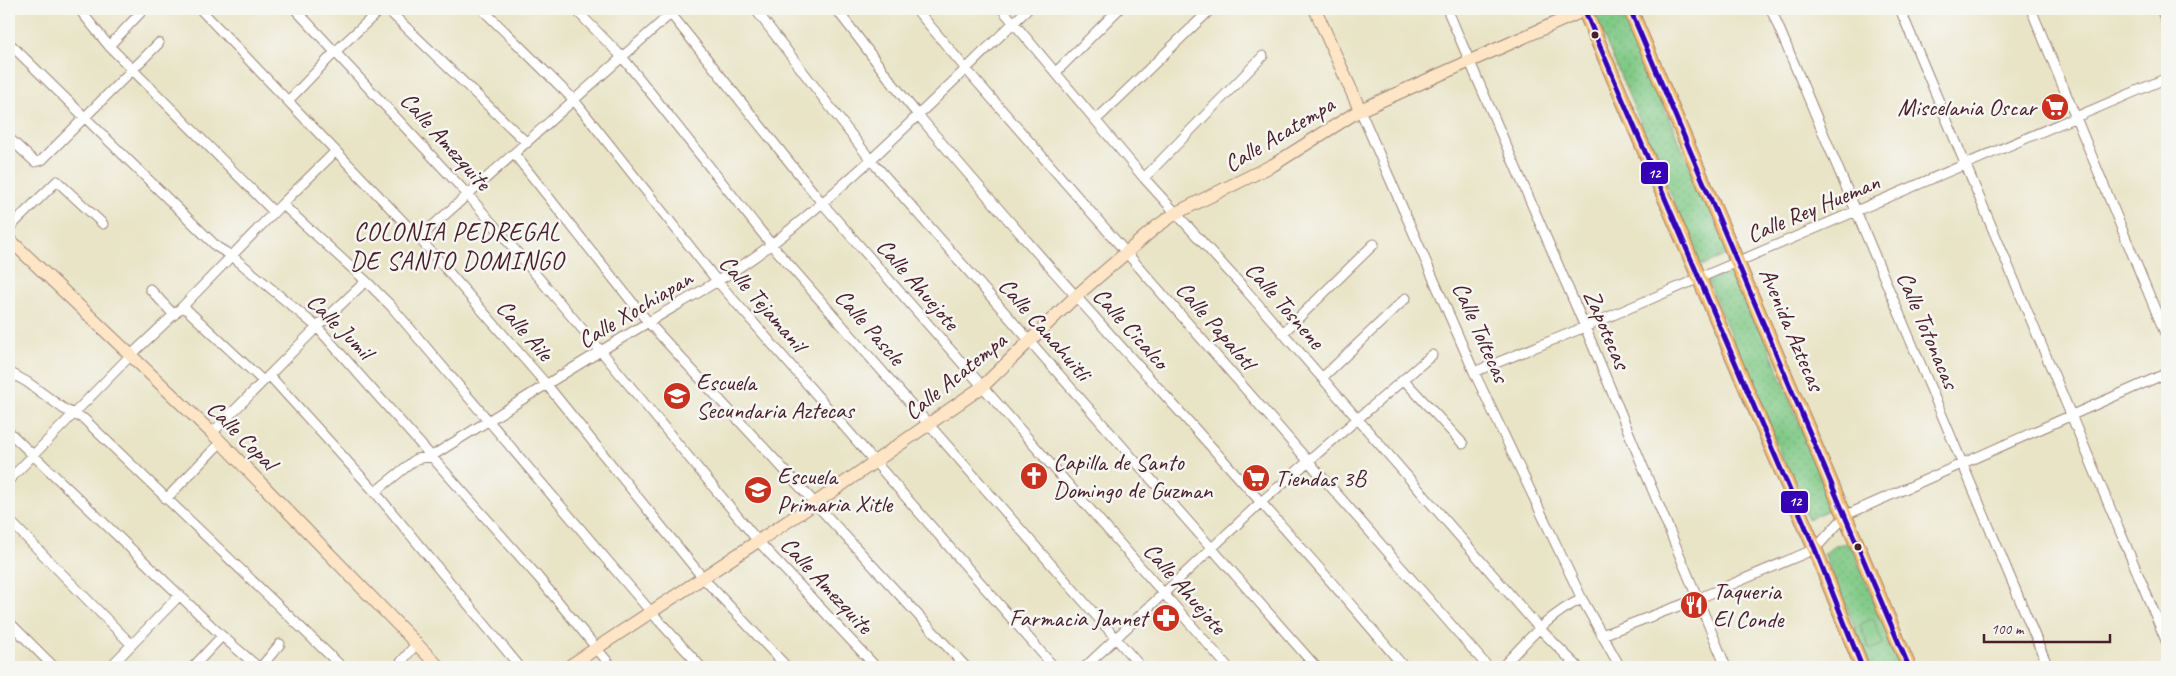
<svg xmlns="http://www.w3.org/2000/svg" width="2176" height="676" font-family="Caveat,sans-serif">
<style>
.park{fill:url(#park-dots);stroke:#657458}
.garden{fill:#80c986;stroke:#657458}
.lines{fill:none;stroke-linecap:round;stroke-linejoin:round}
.street-casing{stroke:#9a8278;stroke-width:11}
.secondary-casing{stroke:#9a8278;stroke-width:14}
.primary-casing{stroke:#9a8278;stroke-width:16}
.street{stroke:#fff;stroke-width:9}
.secondary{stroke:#fde5c5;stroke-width:12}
.primary{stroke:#fabe6d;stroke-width:14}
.bus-1-casing{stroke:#f6f6f2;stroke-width:9}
.bus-1{stroke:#3600b5;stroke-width:5}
.bus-dot{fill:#4a1f2b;stroke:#f6f6f2;stroke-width:2}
.labels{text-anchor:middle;stroke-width:5;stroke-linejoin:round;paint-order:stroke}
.poi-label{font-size:24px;fill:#4a1f2b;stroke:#f6f6f2;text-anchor:start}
.street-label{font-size:24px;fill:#4a1f2b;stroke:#f6f6f2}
.neighbourhood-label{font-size:25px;letter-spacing:1px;fill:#4a1f2b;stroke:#f6f6f2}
.line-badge{stroke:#f6f6f2;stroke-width:2}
.badge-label{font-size:14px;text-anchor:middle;font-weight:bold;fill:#fff}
</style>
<defs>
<pattern id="park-dots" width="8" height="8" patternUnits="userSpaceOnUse" patternTransform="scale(1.25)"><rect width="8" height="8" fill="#80c986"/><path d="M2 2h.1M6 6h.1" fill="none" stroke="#70ac74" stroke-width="1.8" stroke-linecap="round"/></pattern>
</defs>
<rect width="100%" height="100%" fill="#f6f6f2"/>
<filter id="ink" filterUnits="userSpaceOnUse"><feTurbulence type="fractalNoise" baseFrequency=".02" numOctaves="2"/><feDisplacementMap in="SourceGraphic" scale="10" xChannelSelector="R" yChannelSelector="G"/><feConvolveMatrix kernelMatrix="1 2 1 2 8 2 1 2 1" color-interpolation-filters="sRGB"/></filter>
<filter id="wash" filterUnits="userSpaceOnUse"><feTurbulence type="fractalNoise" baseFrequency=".0096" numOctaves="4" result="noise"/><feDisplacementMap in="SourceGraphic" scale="20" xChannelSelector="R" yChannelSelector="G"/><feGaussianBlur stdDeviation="1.12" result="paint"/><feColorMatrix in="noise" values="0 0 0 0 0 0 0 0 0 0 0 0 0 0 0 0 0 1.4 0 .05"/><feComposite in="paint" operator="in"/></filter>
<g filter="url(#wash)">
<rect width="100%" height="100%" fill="#e9e4c6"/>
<path class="park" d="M1600,9h21l108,245 -28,12 -105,-248z
M1737,267l96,241 -25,11 -101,-240z
M1850,543l52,124h-31l-47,-113 11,-9z"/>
<path class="garden" d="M1873,618l10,26 -13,6 -10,-25z"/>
</g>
<g filter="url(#ink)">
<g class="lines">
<defs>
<path id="street" d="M79,9l30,37 165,166
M200,9l219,229 128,147 156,193 84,89
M295,9l174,187 132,155 157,190 118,126
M387,9l140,134
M482,9l92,91 144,182 336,385
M575,9l48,49 148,186 370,423
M667,9l155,194 406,464
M755,9l115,150 446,508
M836,9c28,35 54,73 83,107 157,187 328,364 485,551
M916,9l50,60 522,598
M1002,9l142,169 100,110 295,340 39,39
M1447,9l138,318 141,340
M1771,9l277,658
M1900,9l267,634
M2031,9l136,329
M2161,9l6,15
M9,43l208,204 15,9 85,71 221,250 74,90
M109,46l35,-37
M1056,72l63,-63
M288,101l48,-50 45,-42
M1360,110l114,262 108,227 38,68
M1096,120l115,-111
M9,138l26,24 7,-2 117,-117
M515,155l133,167 318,345
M1144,178l119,-122
M282,204l84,77 25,25 260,306 50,55
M9,228l48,-47 46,43
M419,238l257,-229
M150,289l24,26
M183,306l80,75
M1283,333l91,-89
M9,372l18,10 37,27 20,10 258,248
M1474,372l111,-45 582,-249
M269,375l106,117 145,175
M1322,378l84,-80
M1404,380l59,64
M9,432l213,204 36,31
M212,433l105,-106 49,-46
M9,480l122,-125 52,-49 99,-102 53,-52
M375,492l41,-33 16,-3c72,-45 143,-90 215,-133 43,-26 86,-49 125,-79 91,-71 172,-155 256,-235
M166,499l55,-57
M9,520l122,124
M9,622l45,45
M1602,635l95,-36 118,-50 31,-34 321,-142
M110,667l70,-72
M193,667l29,-31
M261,667l19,-23
M397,667l20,-24
M1085,667l176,-165 171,-147
M1502,667c25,-26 47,-53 80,-68"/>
<path id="secondary" d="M1315,9l45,101
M9,239l203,194 227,234
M568,667l246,-163 168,-117 94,-91 80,-69 20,-14 97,-48 87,-55 227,-101"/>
<path id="primary" d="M1584,9l231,540 47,118
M1630,9l279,658"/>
</defs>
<use href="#street" class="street-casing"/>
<use href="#secondary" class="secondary-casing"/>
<use href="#primary" class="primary-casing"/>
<use href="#street" class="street"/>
<use href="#secondary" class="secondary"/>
<use href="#primary" class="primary"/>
<defs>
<path id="bus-1" d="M1584,9l231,540 47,118
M1630,9l279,658"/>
</defs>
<use href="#bus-1" class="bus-1-casing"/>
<use href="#bus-1" class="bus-1"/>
</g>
</g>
<defs>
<symbol id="supermarket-disc" viewBox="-11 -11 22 22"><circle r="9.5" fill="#c8321e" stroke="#f6f6f2"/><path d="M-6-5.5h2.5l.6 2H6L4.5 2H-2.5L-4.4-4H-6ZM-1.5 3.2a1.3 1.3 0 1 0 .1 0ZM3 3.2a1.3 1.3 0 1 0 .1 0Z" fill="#fff"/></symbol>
<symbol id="school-disc" viewBox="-11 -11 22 22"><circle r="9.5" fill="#c8321e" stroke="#f6f6f2"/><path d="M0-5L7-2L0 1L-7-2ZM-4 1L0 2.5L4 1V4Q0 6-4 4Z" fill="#fff"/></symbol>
<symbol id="church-disc" viewBox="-11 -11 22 22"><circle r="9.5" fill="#c8321e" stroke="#f6f6f2"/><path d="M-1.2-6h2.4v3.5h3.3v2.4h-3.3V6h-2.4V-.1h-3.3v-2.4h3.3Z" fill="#fff"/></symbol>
<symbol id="restaurant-disc" viewBox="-11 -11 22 22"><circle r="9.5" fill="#c8321e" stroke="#f6f6f2"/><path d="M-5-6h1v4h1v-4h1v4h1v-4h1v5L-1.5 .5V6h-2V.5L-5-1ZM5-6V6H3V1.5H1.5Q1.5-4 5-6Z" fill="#fff"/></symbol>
<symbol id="pharmacy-disc" viewBox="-11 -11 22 22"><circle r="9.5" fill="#c8321e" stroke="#f6f6f2"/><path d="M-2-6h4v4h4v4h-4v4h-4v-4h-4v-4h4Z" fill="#fff"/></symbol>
</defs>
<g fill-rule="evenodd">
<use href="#supermarket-disc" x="2039" y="91" width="32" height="32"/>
<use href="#school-disc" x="661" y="380" width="32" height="32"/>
<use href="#church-disc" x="1018" y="460" width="32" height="32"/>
<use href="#supermarket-disc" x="1240" y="462" width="32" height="32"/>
<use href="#school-disc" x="742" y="474" width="32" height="32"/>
<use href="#restaurant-disc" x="1678" y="589" width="32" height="32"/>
<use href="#pharmacy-disc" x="1150" y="602" width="32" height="32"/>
</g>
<g class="bus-dot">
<circle cx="1595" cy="35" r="4.5"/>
<circle cx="1858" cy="547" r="4.5"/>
</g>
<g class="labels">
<g class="poi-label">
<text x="2036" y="115" text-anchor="end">Miscelania Oscar</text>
<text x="696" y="390">Escuela<tspan x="696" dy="28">Secundaria Aztecas</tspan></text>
<text x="1053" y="470">Capilla de Santo<tspan x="1053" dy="28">Domingo de Guzman</tspan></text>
<text x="777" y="484">Escuela<tspan x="777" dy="28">Primaria Xitle</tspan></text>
<text x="1275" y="486">Tiendas 3B</text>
<text x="1713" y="599">Taqueria<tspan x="1713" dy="28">El Conde</tspan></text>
<text x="1147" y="626" text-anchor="end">Farmacia Jannet</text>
</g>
<g class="street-label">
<text transform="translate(1279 134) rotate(-31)" y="8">Calle Acatempa</text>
<text transform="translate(446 141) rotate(48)" y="8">Calle Amezquite</text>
<text transform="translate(1813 208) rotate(-23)" y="8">Calle Rey Hueman</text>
<text transform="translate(918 284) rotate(49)" y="8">Calle Ahuejote</text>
<text transform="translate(763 303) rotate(49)" y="8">Calle Tejamanil</text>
<text transform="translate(1285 305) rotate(49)" y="8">Calle Tosnene</text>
<text transform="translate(635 309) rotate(-31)" y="8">Calle Xochiapan</text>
<text transform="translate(1216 325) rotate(49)" y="8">Calle Papalotl</text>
<text transform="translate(340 326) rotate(45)" y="8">Calle Jumil</text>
<text transform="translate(870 327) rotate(49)" y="8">Calle Pascle</text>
<text transform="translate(1131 328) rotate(48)" y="8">Calle Cicalco</text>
<text transform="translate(1045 329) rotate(49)" y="8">Calle Canahuitli</text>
<text transform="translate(1607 329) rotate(67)" y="8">Zapotecas</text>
<text transform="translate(1792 329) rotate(67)" y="8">Avenida Aztecas</text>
<text transform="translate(525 330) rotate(49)" y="8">Calle Aile</text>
<text transform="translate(1928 330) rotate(67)" y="8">Calle Totonacas</text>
<text transform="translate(1481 332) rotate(66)" y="8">Calle Toltecas</text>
<text transform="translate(955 376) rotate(-39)" y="8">Calle Acatempa</text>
<text transform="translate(242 435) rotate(45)" y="8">Calle Copal</text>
<text transform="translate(827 585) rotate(47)" y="8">Calle Amezquite</text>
<text transform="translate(1185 588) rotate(49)" y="8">Calle Ahuejote</text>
</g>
<g class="neighbourhood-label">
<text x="457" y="240">COLONIA PEDREGAL<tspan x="457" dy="29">DE SANTO DOMINGO</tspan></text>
</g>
</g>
<g class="line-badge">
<rect x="1640" y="161" width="29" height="24" rx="5" fill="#3600b5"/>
<rect x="1780" y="490" width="29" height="24" rx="5" fill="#3600b5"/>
</g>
<g class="badge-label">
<text x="1654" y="178">12</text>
<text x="1795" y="506">12</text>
</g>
<rect width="2176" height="676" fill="none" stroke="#f6f6f2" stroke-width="30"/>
<path d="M1984 634v8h126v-8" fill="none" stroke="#4a1f2b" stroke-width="2.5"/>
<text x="1991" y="634" font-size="15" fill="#4a1f2b" stroke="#f6f6f2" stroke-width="4" paint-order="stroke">100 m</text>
</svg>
